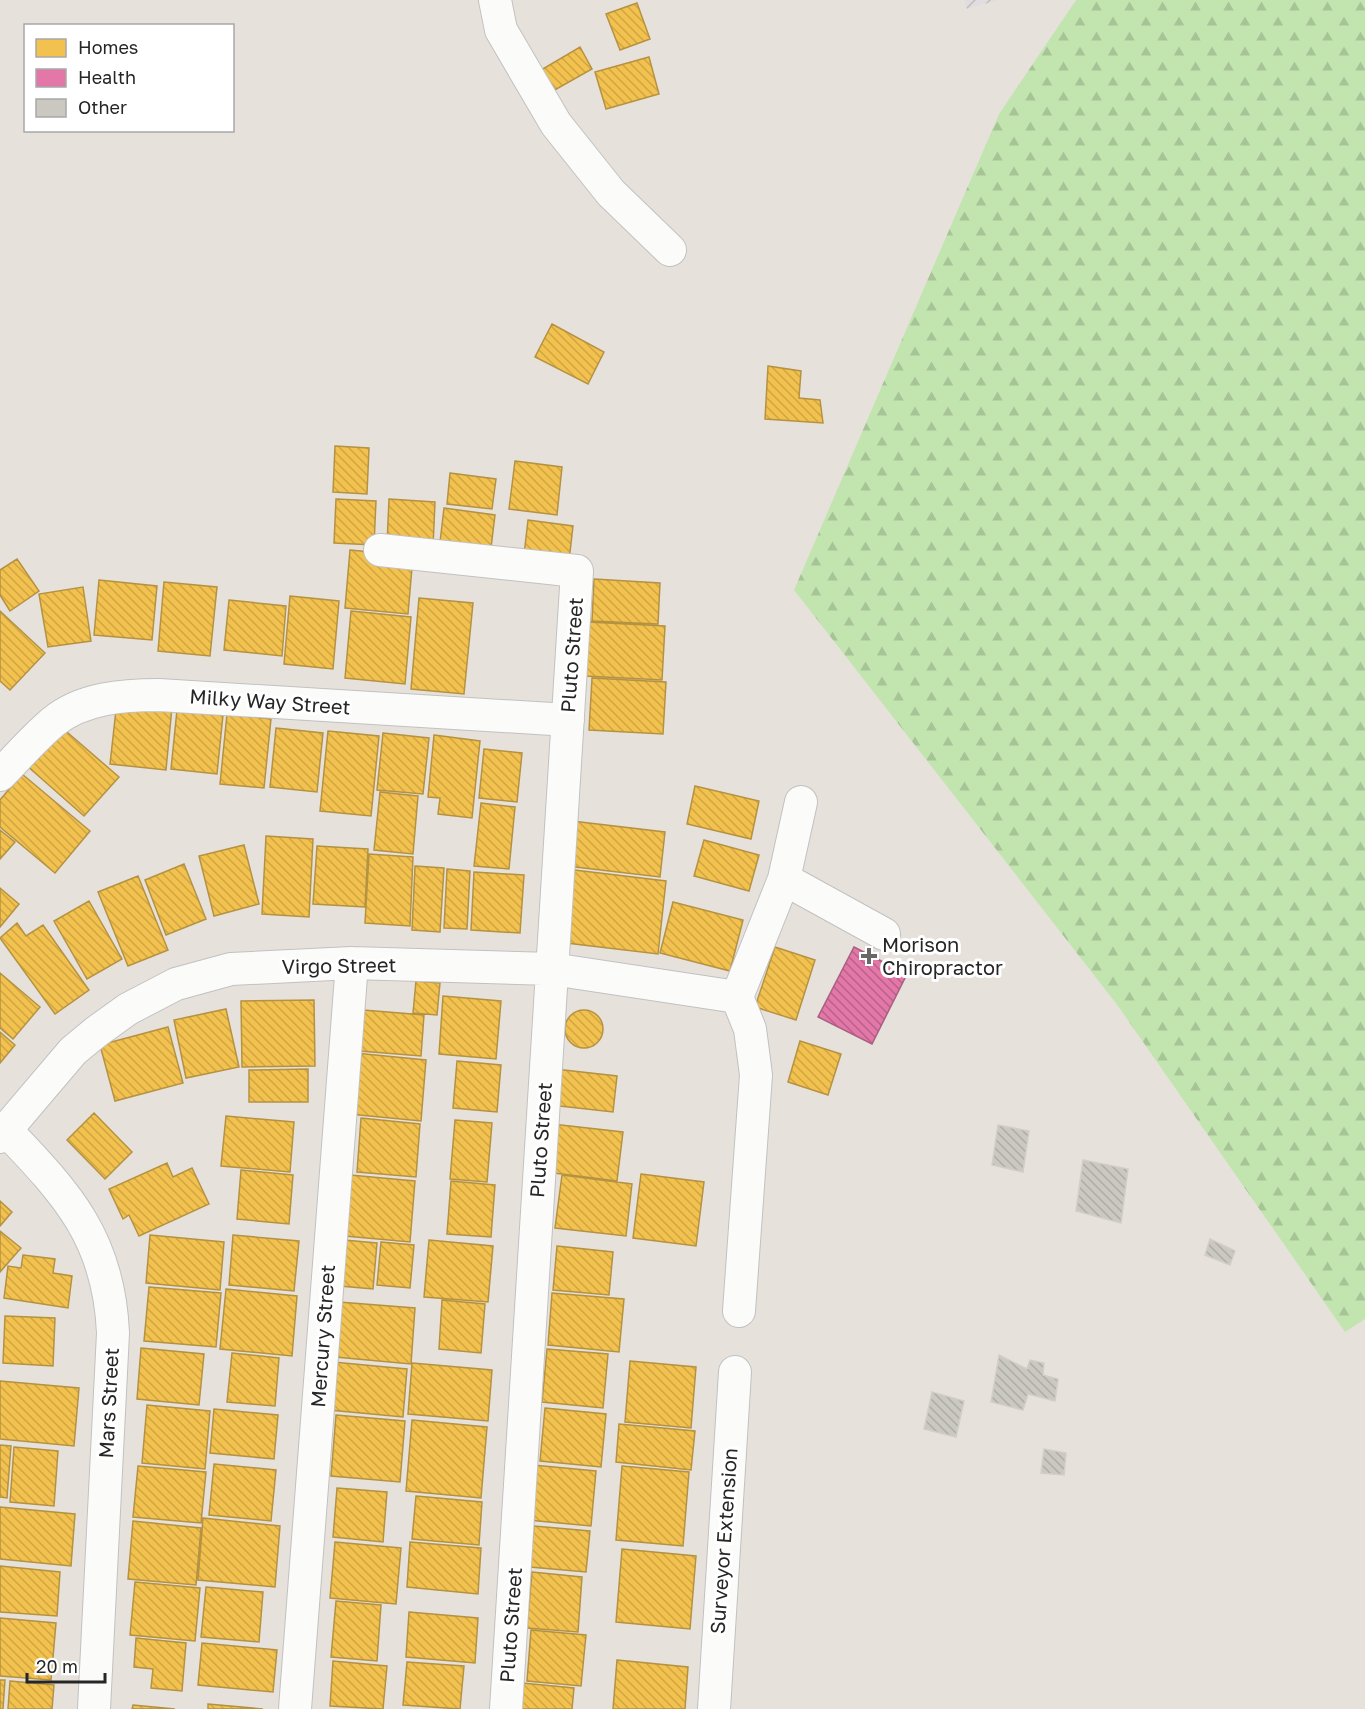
<svg xmlns="http://www.w3.org/2000/svg" width="1365" height="1709" font-family="'Golos Text',sans-serif">
<style>
.industrial{fill:url(#industrial-furrows)}
.forest{fill:url(#forest-firs)}
.homes{fill:url(#homes-back-hatch);stroke:#b59242;stroke-width:1.5}
.health{fill:url(#health-back-hatch);stroke:#aa5f81;stroke-width:1.5}
.building{fill:url(#building-back-hatch);stroke:#d1cec7;stroke-width:1.5}
.lines{fill:none;stroke-linecap:round;stroke-linejoin:round}
.street-casing{stroke:#c2c1c2;stroke-width:34}
.street{stroke:#fbfbfa;stroke-width:32}
.poi-dot{fill:#696865;stroke:#fff;stroke-width:2}
.labels{text-anchor:middle;stroke-width:6;stroke-linejoin:round;paint-order:stroke}
.street-label{font-size:20px;fill:#262626;stroke:#fff}
.poi-label{font-size:20px;fill:#262626;stroke:#fff;text-anchor:start}
</style>
<defs>
<pattern id="industrial-furrows" width="10" height="10" patternUnits="userSpaceOnUse" patternTransform="scale(1.5)"><rect width="10" height="10" fill="#e0dcdf"/><path d="M-1 1l2-2M0 10L10 0M9 11l2-2" fill="none" stroke="#c0bdbf"/></pattern>
<pattern id="forest-firs" width="22" height="20" patternUnits="userSpaceOnUse" patternTransform="scale(1.5)"><rect width="22" height="20" fill="#c2e5b0"/><path d="M5 1l3.5 6h-7zM16 11l3.5 6h-7z" fill="#a7c497"/></pattern>
<pattern id="homes-back-hatch" width="6" height="6" patternUnits="userSpaceOnUse" patternTransform="scale(1.5)"><rect width="6" height="6" fill="#f2c14e"/><path d="M-1 5l2 2M0 0l6 6M5-1l2 2" fill="none" stroke="#cfa644"/></pattern>
<pattern id="health-back-hatch" width="6" height="6" patternUnits="userSpaceOnUse" patternTransform="scale(1.5)"><rect width="6" height="6" fill="#e377a8"/><path d="M-1 5l2 2M0 0l6 6M5-1l2 2" fill="none" stroke="#b86189"/></pattern>
<pattern id="building-back-hatch" width="6" height="6" patternUnits="userSpaceOnUse" patternTransform="scale(1.5)"><rect width="6" height="6" fill="#cbc8c2"/><path d="M-1 5l2 2M0 0l6 6M5-1l2 2" fill="none" stroke="#aeaca7"/></pattern>
</defs>
<rect width="100%" height="100%" fill="#e6e2db"/>
<path class="industrial" d="M964,0h34l-31,9z"/>
<path class="forest" d="M1076,0h289v1319l-20,13 -227,-326 -324,-416 205,-476z"/>
<path class="homes" d="M637,3l13,36 -30,11 -14,-36z
M580,47l12,22 -39,22 -12,-21z
M649,57l10,37 -53,15 -11,-37z
M552,324l52,28 -16,32 -53,-27z
M768,366l33,5 -2,27 21,2 3,23 -58,-4z
M335,446l34,2 -2,46 -34,-2z
M515,461l47,6 -5,48 -48,-6z
M450,473l46,6 -4,30 -45,-5z
M336,499l40,2 -2,44 -40,-2z
M389,499l46,3 -2,45 -46,-2z
M444,508l51,7 -4,33 -51,-6z
M528,520l45,6 -6,52 -45,-6z
M350,550l63,6 -5,58 -63,-6z
M17,559l22,32 -29,20 -10,-16v-25z
M594,579l66,4 -2,41 -66,-3z
M99,580l58,6 -5,54 -58,-5z
M164,582l53,5 -7,69 -52,-5z
M83,587l8,54 -43,6 -9,-53z
M290,596l49,5 -6,68 -49,-5z
M419,598l54,5 -9,91 -53,-5z
M229,600l57,6 -4,50 -58,-6z
M0,611l45,42 -35,37 -10,-9z
M351,611l60,6 -6,67 -60,-6z
M588,622l77,4 -3,54 -77,-4z
M592,678l74,4 -3,52 -74,-4z
M117,701l55,6 -6,63 -56,-6z
M177,710l46,5 -6,59 -46,-5z
M227,714l44,5 -7,69 -44,-4z
M60,726l59,51 -35,39 -58,-51z
M276,728l47,5 -6,59 -47,-5z
M328,731l51,5 -8,80 -51,-5z
M383,733l46,5 -6,56 -46,-4z
M434,735l46,6 -8,77 -34,-4 2,-16 -12,-1z
M484,749l38,4 -5,49 -38,-4z
M22,774l68,57 -35,42 -55,-46v-27z
M695,786l64,15 -8,38 -64,-15z
M380,792l38,4 -5,58 -39,-4z
M481,803l34,4 -6,62 -35,-3z
M572,821l93,11 -5,45 -93,-11z
M0,830l15,12 -15,17z
M266,836l47,3 -4,78 -47,-3z
M704,840l55,15 -10,36 -55,-15z
M244,845l15,59 -45,12 -15,-60z
M317,846l51,3 -3,58 -52,-3z
M369,854l44,3 -3,69 -45,-3z
M184,864l22,55 -40,16 -21,-55z
M415,866l29,2 -4,64 -28,-2z
M447,869l23,2 -3,58 -23,-1z
M566,869l100,12 -8,73 -100,-12z
M474,872l50,3 -4,58 -49,-3z
M138,876l30,74 -40,16 -30,-74z
M0,888l19,16 -19,23z
M89,901l33,58 -35,20 -33,-58z
M673,902l70,18 -13,51 -70,-18z
M17,923l9,13 17,-11 46,65 -34,24 -55,-76z
M775,947l40,13 -19,60 -41,-13z
M0,973l40,34 -27,32 -13,-11z
M416,981l24,2 -3,32 -24,-2z
M443,996l58,5 -5,58 -57,-5z
M314,1000l1,66 -73,1 -1,-66z
M226,1009l13,58 -53,11 -12,-58z
M565 1029a19 19 0 1 1 38 0a19 19 0 1 1-38 0Z
M363,1010l61,5 -3,41 -61,-5z
M168,1027l15,56 -68,18 -15,-56z
M0,1032l15,13 -15,18z
M800,1041l41,13 -13,41 -40,-13z
M355,1053l71,7 -5,61 -72,-7z
M457,1061l44,4 -4,47 -44,-4z
M308,1069v33h-59v-32z
M555,1069l62,7 -4,36 -62,-7z
M94,1113l38,39 -27,27 -38,-39z
M226,1116l68,6 -4,50 -69,-6z
M361,1118l59,6 -4,53 -59,-5z
M455,1120l37,3 -5,59 -37,-3z
M552,1124l71,8 -6,49 -71,-9z
M167,1163l6,14 19,-9 17,36 -70,32 -10,-21 -6,4 -14,-30z
M241,1170l52,5 -4,49 -52,-5z
M641,1174l63,8 -8,64 -63,-8z
M350,1175l65,6 -5,61 -65,-6z
M562,1175l70,9 -6,52 -71,-8z
M451,1181l44,4 -4,52 -44,-3z
M0,1201l12,11 -12,14z
M0,1231l21,17 -21,24z
M150,1235l74,7 -4,48 -74,-7z
M233,1235l66,6 -5,50 -65,-6z
M344,1240l33,3 -4,46 -33,-3z
M429,1240l64,6 -5,56 -64,-5z
M381,1242l33,3 -4,43 -33,-3z
M557,1246l56,6 -4,43 -56,-5z
M23,1255l32,4 -2,14 19,3 -4,32 -64,-10 4,-32 13,2z
M149,1287l72,6 -5,54 -72,-6z
M226,1289l71,7 -5,60 -72,-7z
M552,1293l72,6 -5,53 -71,-7z
M442,1300l43,4 -4,49 -42,-4z
M339,1302l76,6 -4,56 -76,-7z
M5,1316l50,2 -2,48 -50,-3z
M141,1348l63,6 -5,51 -62,-6z
M547,1349l61,5 -5,54 -61,-6z
M232,1353l47,5 -4,48 -48,-4z
M630,1361l66,6 -5,61 -66,-6z
M333,1362l74,7 -4,48 -74,-7z
M412,1363l80,7 -4,51 -80,-7z
M0,1381l79,7 -5,58 -74,-7z
M147,1405l63,6 -5,58 -63,-6z
M545,1408l61,6 -5,53 -61,-6z
M214,1409l64,6 -4,44 -64,-6z
M336,1415l69,6 -5,61 -69,-6z
M412,1420l75,7 -6,71 -75,-7z
M619,1424l76,7 -4,39 -75,-8z
M0,1445l11,1 -4,52 -7,-1z
M14,1447l44,4 -4,55 -44,-4z
M214,1464l62,6 -5,51 -62,-6z
M533,1465l63,6 -5,55 -63,-6z
M138,1466l68,6 -5,51 -68,-6z
M622,1466l67,6 -6,74 -67,-6z
M337,1488l50,4 -4,50 -50,-5z
M416,1496l66,6 -3,43 -67,-6z
M0,1507l75,7 -4,52 -71,-7z
M203,1518l77,8 -5,61 -77,-7z
M133,1521l68,7 -5,57 -68,-6z
M534,1526l56,5 -4,41 -56,-5z
M335,1542l66,6 -5,56 -66,-6z
M410,1542l71,6 -3,46 -71,-7z
M622,1549l74,7 -6,73 -74,-7z
M0,1566l60,6 -3,44 -57,-4z
M532,1572l50,5 -4,55 -51,-4z
M135,1582l65,6 -5,53 -65,-6z
M206,1587l57,5 -4,50 -58,-5z
M336,1601l45,4 -4,56 -46,-4z
M409,1612l69,6 -3,45 -69,-6z
M0,1618l56,5 -5,57 -51,-4z
M531,1630l55,5 -5,51 -54,-5z
M136,1638l50,5 -4,48 -31,-3 2,-19 -19,-2z
M202,1643l75,7 -4,42 -75,-7z
M617,1660l71,7 -3,42h-72z
M333,1661l54,5 -4,43 -53,-3z
M407,1662l57,4 -4,43 -57,-4z
M0,1680h5l-2,29h-3z
M10,1681l44,4 -2,24h-44z
M522,1683l52,5 -2,21h-52z
M208,1704l55,5h-55z
M133,1705l42,4h-43z"/>
<path class="health" d="M854,947l53,27 -35,70 -54,-27z"/>
<path class="building" d="M998,1125l31,6 -6,41 -31,-7z
M1083,1160l45,9 -7,54 -45,-12z
M1210,1239l25,12 -5,14 -25,-10z
M999,1355l28,14 3,-9 14,3 -1,12 15,4 -3,22 -27,-7 -5,16 -32,-8z
M932,1392l32,9 -8,36 -32,-8z
M1044,1449l22,4 -2,22 -23,-2z"/>
<g class="lines">
<defs>
<path id="street" d="M495,0l6,30 55,94 55,69 59,57
M380,550l197,21 -71,1138
M0,775c17,-17 34,-37 53,-53 29,-24 70,-27 106,-27l409,25
M784,879l100,55
M737,997l13,32 6,46 -17,236
M737,997l47,-118 17,-77
M6,1130c62,65 103,109 107,203l-19,376
M0,1137l73,-86 23,-19 32,-23 48,-25 55,-15 121,-6 200,6 185,28
M295,1709l57,-746
M714,1709l21,-337"/>
</defs>
<use href="#street" class="street-casing"/>
<use href="#street" class="street"/>
</g>
<path class="poi-dot" d="M866 947h6v6h6v6h-6v6h-6v-6h-6v-6h6z"/>
<g class="labels">
<g class="street-label">
<text transform="translate(572 655) rotate(-86)" y="7">Pluto Street</text>
<text transform="translate(270 702) rotate(4)" y="7">Milky Way Street</text>
<text transform="translate(339 966) rotate(-1)" y="7">Virgo Street</text>
<text transform="translate(541 1140) rotate(-86)" y="7">Pluto Street</text>
<text transform="translate(323 1336) rotate(-86)" y="7">Mercury Street</text>
<text transform="translate(109 1403) rotate(-87)" y="7">Mars Street</text>
<text transform="translate(724 1541) rotate(-86)" y="7">Surveyor Extension</text>
<text transform="translate(511 1625) rotate(-86)" y="7">Pluto Street</text>
</g>
<g class="poi-label">
<text x="882" y="952">Morison<tspan x="882" dy="23">Chiropractor</tspan></text>
</g>
</g>
<rect x="24" y="24" width="210" height="108" fill="#ffffff" stroke="#a8a8a8" stroke-width="1.5"/>
<rect x="36" y="39" width="30" height="18" fill="#f2c14e" stroke="#a8a8a8" stroke-width="1.5"/>
<text x="78" y="54" font-size="18" fill="#262626">Homes</text>
<rect x="36" y="69" width="30" height="18" fill="#e377a8" stroke="#a8a8a8" stroke-width="1.5"/>
<text x="78" y="84" font-size="18" fill="#262626">Health</text>
<rect x="36" y="99" width="30" height="18" fill="#cbc8c2" stroke="#a8a8a8" stroke-width="1.5"/>
<text x="78" y="114" font-size="18" fill="#262626">Other</text>
<path d="M27 1673v9h78v-9" fill="none" stroke="#262626" stroke-width="3"/>
<text x="36" y="1673" font-size="18" fill="#262626" stroke="#ffffff" stroke-width="4.5" paint-order="stroke">20 m</text>
</svg>
